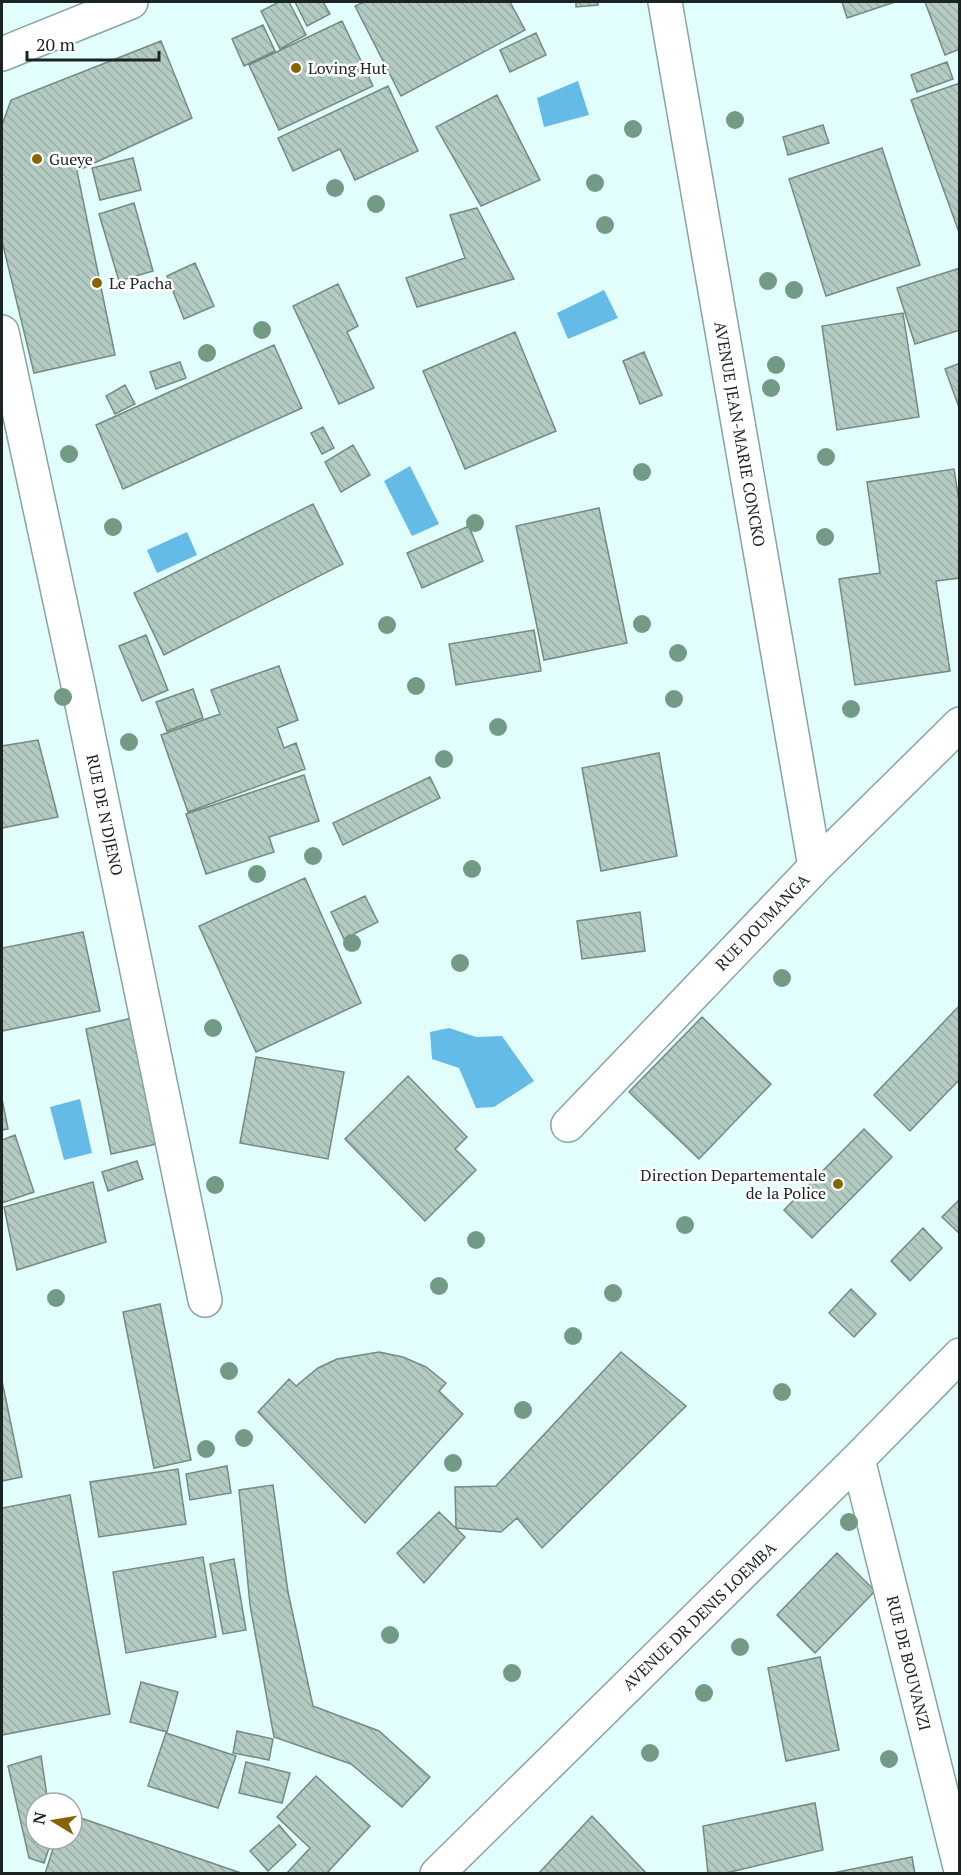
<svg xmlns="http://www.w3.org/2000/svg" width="961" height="1875" font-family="'PT Serif',serif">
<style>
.water{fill:#65bbe7}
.building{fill:url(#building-back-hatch);stroke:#748a82;stroke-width:1.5}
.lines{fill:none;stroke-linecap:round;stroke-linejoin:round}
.minor-casing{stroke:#89a3a1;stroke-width:36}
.tertiary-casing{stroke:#89a3a1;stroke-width:36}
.minor{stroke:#fff;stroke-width:33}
.tertiary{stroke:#fff;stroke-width:33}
.tree{fill:#739a85}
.poi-dot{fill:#866400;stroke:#fff;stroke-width:2}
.labels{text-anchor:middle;stroke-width:5;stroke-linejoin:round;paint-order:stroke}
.poi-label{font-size:16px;fill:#1a2423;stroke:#fff;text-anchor:start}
.street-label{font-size:16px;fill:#1a2423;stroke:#fff}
</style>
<defs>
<pattern id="building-back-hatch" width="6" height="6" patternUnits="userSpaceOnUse" patternTransform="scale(1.5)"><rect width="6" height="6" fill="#b3cbc2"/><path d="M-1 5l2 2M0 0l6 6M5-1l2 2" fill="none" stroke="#99aea6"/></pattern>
</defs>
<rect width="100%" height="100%" fill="#e2fefc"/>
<path class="water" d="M578,81l11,34 -45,12 -7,-29z
M604,290l14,28 -50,21 -11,-26z
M410,466l29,58 -27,12 -28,-55z
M187,532l10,23 -40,18 -10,-23z
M449,1028l27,9 26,-1 32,45 -40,26 -18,1 -17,-40 -27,-9 -2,-27z
M80,1099l12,54 -28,7 -14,-53z"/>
<path class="building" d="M279,2h10l17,33 -26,14 -19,-38z
M295,2h28l7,12 -23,12z
M364,2h146l15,28 -124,66 -46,-90z
M576,2h22v3l-22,2z
M842,2h53l-48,16z
M925,2h35v47l-15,6z
M342,21l31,65 -94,44 -30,-65z
M263,25l12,26 -31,15 -12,-27z
M536,33l10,22 -36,17 -10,-22z
M161,41l31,77 -115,53 38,184 -81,18 -32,-132v-116l9,-25z
M947,62l6,17 -36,13 -6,-17z
M960,83v152l-49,-135z
M388,86l30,65 -63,29 -15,-31 -47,22 -15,-33z
M497,95l43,85 -59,26 -45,-79z
M823,125l6,18 -41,12 -5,-18z
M882,148l38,117 -94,31 -37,-117z
M133,158l8,32 -41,10 -8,-32z
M134,203l19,68 -34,10 -20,-67z
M477,208l37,71 -97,28 -11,-29 59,-20 -15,-43z
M195,263l19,43 -30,13 -17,-43z
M960,268v62l-45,14 -18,-56z
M338,284l20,42 -11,6 27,56 -35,16 -46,-98z
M903,313l16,104 -82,13 -15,-104z
M515,332l41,99 -91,38 -42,-98z
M274,345l28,63 -179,81 -27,-64z
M644,352l18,43 -22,9 -17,-43z
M180,362l6,16 -30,11 -6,-17z
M960,363v47l-15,-41z
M125,385l10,19 -20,10 -9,-18z
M323,427l11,21 -12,6 -11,-21z
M353,445l17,30 -29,17 -16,-30z
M954,469l6,38v71l-24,3 14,90 -95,14 -16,-106 41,-6 -13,-91z
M313,504l30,60 -179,91 -30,-62z
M599,508l28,135 -83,17 -28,-134z
M469,526l14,35 -61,27 -15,-35z
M534,630l7,41 -85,14 -7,-41z
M146,635l22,55 -26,11 -23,-55z
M279,666l19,54 -21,8 7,20 12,-5 9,26 -117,43 -27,-77 59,-21 -9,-24z
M193,689l10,29 -36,13 -11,-29z
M38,740l20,77 -56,11v-82z
M659,753l18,103 -76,15 -19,-103z
M304,775l15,46 -50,16 5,15 -68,22 -20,-60z
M430,777l10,21 -97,47 -10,-22z
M305,878l56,125 -105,49 -57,-126z
M365,896l13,26 -34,17 -13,-27z
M640,912l5,39 -63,8 -5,-38z
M83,932l17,79 -98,20v-83z
M960,1005v74l-50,52 -36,-36z
M702,1017l69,67 -72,75 -70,-67z
M132,1018l25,126 -46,10 -25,-125z
M256,1057l88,15 -16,87 -88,-16z
M408,1076l59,61 -12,12 21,21 -51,51 -80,-82z
M2,1099l6,30 -6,1z
M864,1129l28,28 -80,81 -28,-28z
M15,1135l19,57 -32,11v-63z
M137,1161l6,18 -35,12 -6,-19z
M93,1182l13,60 -89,28 -13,-63z
M960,1199v35l-18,-17z
M923,1228l19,20 -32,33 -19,-20z
M851,1289l25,25 -22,23 -25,-24z
M160,1304l31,156 -37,8 -31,-156z
M379,1352l24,5 23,10 20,16 -7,8 24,23 -98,109 -107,-111 31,-33 7,7 22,-18 19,-9z
M621,1352l65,54 -144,142 -25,-30 -16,14 -45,-4 -1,-41 41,-1z
M2,1381l20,96 -20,4z
M227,1466l4,27 -41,7 -4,-26z
M178,1469l8,55 -87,13 -9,-55z
M273,1485l15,107 25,114 66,25 51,46 -28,30 -51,-43 -77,-27 -24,-132 -11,-115z
M70,1495l40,219 -108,21v-227z
M439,1512l26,25 -41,46 -27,-30z
M837,1553l38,38 -60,62 -38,-38z
M203,1557l13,80 -90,16 -13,-81z
M234,1559l12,71 -23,4 -13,-70z
M820,1657l19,93 -53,11 -18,-93z
M141,1682l37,10 -11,40 -37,-10z
M237,1731l36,8 -4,21 -36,-7z
M166,1733l70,23 -18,52 -70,-22z
M41,1756l7,47h-12v36h16l-8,24 -15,-5 -21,-92z
M246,1762l44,11 -8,30 -43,-10z
M316,1776l54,50 -44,48h-40l24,-26 -33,-31z
M815,1803l8,47 -101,24h-14l-5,-48z
M72,1815l172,59h-199l11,-35h16z
M592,1816l55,58h-109z
M279,1825l17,20 -28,26 -18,-20z
M912,1857l3,17h-87z"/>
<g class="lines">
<defs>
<path id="minor" d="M665,2l150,865
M2,332l75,348 128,620
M568,1125l247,-258 145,-143
M858,1459l102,408
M437,1874l421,-415 102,-104"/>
<path id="tertiary" d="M2,54l129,-52"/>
</defs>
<use href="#minor" class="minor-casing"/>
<use href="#tertiary" class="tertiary-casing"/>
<use href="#minor" class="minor"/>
<use href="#tertiary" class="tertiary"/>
</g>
<g class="tree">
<circle cx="735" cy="120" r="9"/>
<circle cx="633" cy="129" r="9"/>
<circle cx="595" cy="183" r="9"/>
<circle cx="335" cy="188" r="9"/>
<circle cx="376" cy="204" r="9"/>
<circle cx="605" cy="225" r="9"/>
<circle cx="768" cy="281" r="9"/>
<circle cx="794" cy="290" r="9"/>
<circle cx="262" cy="330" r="9"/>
<circle cx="207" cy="353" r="9"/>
<circle cx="776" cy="365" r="9"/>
<circle cx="771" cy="388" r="9"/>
<circle cx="69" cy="454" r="9"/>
<circle cx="826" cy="457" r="9"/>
<circle cx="642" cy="472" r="9"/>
<circle cx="475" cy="523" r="9"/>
<circle cx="113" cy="527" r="9"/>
<circle cx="825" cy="537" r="9"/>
<circle cx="642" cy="624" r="9"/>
<circle cx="387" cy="625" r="9"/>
<circle cx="678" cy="653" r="9"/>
<circle cx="416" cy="686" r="9"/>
<circle cx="63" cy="697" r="9"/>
<circle cx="674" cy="699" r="9"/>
<circle cx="851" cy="709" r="9"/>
<circle cx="498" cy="727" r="9"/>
<circle cx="129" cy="742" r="9"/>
<circle cx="444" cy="759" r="9"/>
<circle cx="313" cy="856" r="9"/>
<circle cx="472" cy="869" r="9"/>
<circle cx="257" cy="874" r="9"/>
<circle cx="352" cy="943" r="9"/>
<circle cx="460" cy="963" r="9"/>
<circle cx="782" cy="978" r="9"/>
<circle cx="213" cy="1028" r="9"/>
<circle cx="215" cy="1185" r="9"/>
<circle cx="685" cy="1225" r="9"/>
<circle cx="476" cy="1240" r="9"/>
<circle cx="439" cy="1286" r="9"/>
<circle cx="613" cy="1293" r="9"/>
<circle cx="56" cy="1298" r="9"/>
<circle cx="573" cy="1336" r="9"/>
<circle cx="229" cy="1371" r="9"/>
<circle cx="782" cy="1392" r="9"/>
<circle cx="523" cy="1410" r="9"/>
<circle cx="244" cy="1438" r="9"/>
<circle cx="206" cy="1449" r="9"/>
<circle cx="453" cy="1463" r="9"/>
<circle cx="849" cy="1522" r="9"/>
<circle cx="390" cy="1635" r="9"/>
<circle cx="740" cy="1647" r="9"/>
<circle cx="512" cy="1673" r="9"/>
<circle cx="704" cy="1693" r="9"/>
<circle cx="650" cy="1753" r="9"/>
<circle cx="889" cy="1759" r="9"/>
</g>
<g class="poi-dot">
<circle cx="296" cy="68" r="6"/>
<circle cx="37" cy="159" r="6"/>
<circle cx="97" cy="283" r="6"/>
<circle cx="838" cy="1184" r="6"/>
</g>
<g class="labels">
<g class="poi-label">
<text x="308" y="74">Loving Hut</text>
<text x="49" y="165">Gueye</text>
<text x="109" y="289">Le Pacha</text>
<text x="826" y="1181" text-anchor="end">Direction Departementale<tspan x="826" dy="18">de la Police</tspan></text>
</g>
<g class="street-label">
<text transform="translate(740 434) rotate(80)" y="6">AVENUE JEAN-MARIE CONCKO</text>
<text transform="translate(105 815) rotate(78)" y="6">RUE DE N'DJENO</text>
<text transform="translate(762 922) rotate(-46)" y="6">RUE DOUMANGA</text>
<text transform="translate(699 1616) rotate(-44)" y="6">AVENUE DR DENIS LOEMBA</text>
<text transform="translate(909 1663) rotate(76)" y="6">RUE DE BOUVANZI</text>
</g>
</g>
<rect width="961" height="1875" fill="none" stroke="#1a2423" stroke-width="6"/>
<g transform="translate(54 1821) rotate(281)"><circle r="28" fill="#ffffff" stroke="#a3a7a7" stroke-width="1.5"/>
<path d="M0-4.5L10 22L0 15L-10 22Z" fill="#866400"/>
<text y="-9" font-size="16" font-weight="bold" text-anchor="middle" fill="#1a2423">N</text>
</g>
<path d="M27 51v9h132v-9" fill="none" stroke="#1a2423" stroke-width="3"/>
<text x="36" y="51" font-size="18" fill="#1a2423" stroke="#ffffff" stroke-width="4.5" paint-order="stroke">20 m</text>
</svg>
